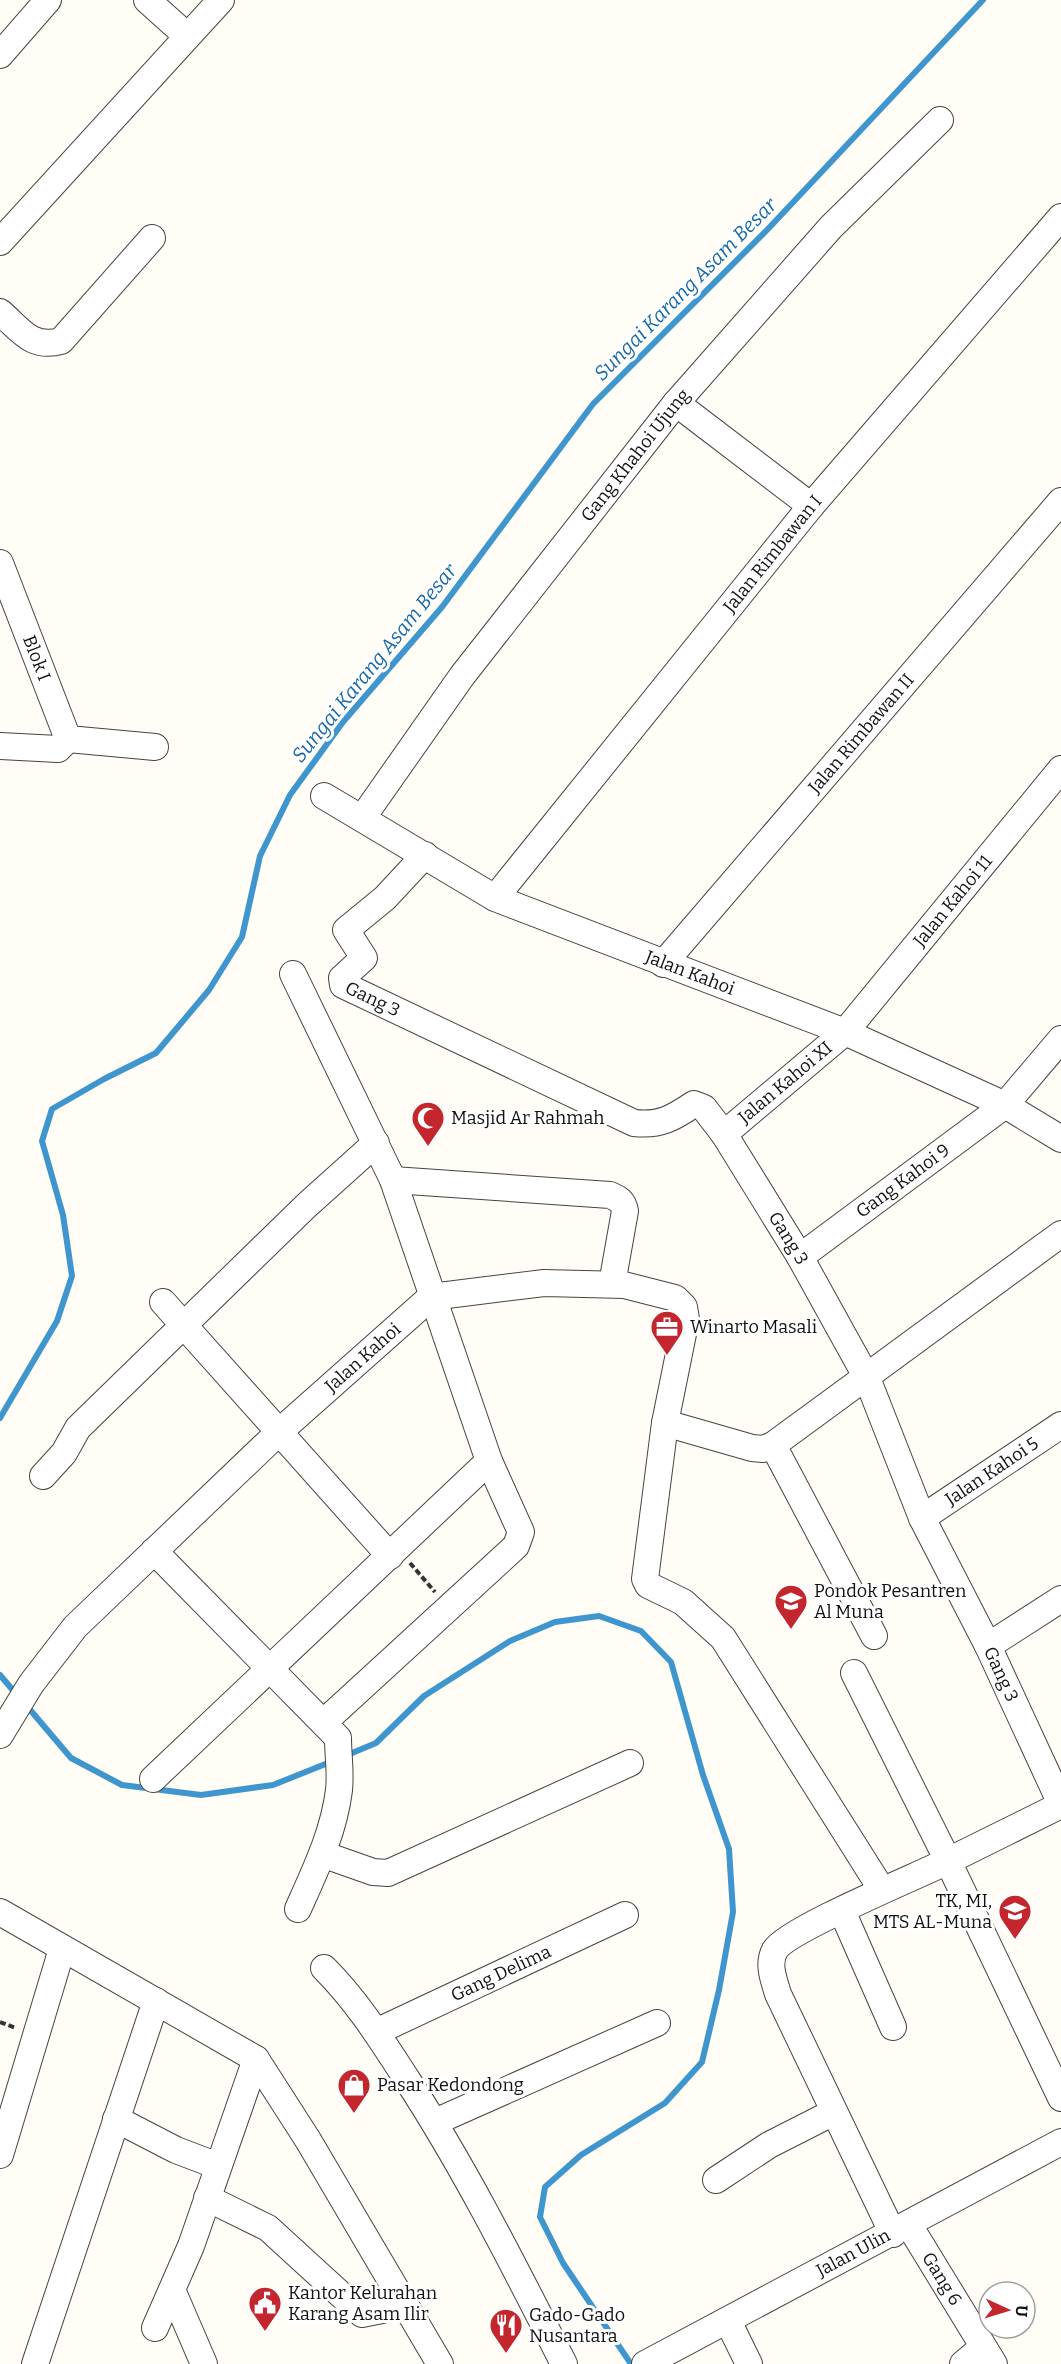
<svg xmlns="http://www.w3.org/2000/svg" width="1061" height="2364" font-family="Bitter,serif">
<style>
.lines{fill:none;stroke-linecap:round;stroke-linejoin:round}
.stream{stroke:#3f96cf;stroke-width:6}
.minor-casing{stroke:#444;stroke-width:28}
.path{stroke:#333;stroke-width:4;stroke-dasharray:6 3;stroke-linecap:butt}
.minor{stroke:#fff;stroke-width:26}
.labels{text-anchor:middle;stroke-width:6;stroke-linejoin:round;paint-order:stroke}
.street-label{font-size:18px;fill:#111;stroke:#fff}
.poi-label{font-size:18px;fill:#111;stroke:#fff;text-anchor:start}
.water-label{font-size:20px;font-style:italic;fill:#1768a6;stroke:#fff}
</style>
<rect width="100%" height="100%" fill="#fffdf5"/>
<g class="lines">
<path class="stream" d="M0,1418l57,-97 15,-45 -9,-61 -21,-74 10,-32 52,-30 52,-26 53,-63 33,-53 18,-81 30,-61 53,-73 99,-115 151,-203 174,-174 216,-230
M0,1675l17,20
M26,1705l45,53 51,27 79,10 72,-10 60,-24
M345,1756l31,-13 48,-47 86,-55 45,-19 44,-6 42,15 30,31 32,113 26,74 4,63 -14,78 -17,72 -37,41 -84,52 -36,32 -5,30 23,46 68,101"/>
<defs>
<g id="minor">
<path d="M147,0l40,36"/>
<path d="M0,55l48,-55"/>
<path d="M0,242l221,-242"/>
<path d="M0,312c21,18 31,37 61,29l91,-103"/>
<path d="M676,403l135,103"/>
<path id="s1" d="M0,563l68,176 -10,10 -58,-3"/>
<path d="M68,739l87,8"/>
<path id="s2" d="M324,796l171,102 350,134 160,73 56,34"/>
<path id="s3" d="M363,817l99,-141 214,-273 155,-176 109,-107"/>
<path id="s4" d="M425,855l-40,43 -39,32 18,28 -22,20 1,7 291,138c26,3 39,-5 60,-19l10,4 20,26 76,123 67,121 55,140 66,128 73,158"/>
<path id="s5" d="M495,898l316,-392 250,-289"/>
<path id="s6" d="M663,964l398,-463"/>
<path d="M293,974l100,206 96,281 32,71 -5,14 -192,176"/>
<path id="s7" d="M724,1134l121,-102 216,-263"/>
<path d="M393,1180l217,15c9,4 13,6 15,16l-13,73"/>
<path id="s8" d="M800,1257l205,-152 56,-66"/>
<path d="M163,1302l227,254"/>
<path d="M665,1423l87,25 11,1 10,-4 288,-211"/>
<path d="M773,1445l101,191"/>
<path d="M43,1476l21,-23 14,-25 229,-223 69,-62"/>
<path id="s9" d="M922,1518l139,-93"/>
<path d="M154,1551l184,187c0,17 3,35 1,52 -5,42 -24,81 -41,119"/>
<path d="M988,1646l73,-47"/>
<path d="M854,1673l94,188 113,237"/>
<path id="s10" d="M0,1735l31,-51 44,-57 204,-195 152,-135 113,-14 80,2 51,13 9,9 2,12 -21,104 -20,156 3,6 35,17 40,36 159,252"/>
<path d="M153,1779l336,-318"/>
<path d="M322,1854l51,18 15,1 242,-110"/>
<path d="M842,1911l51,116"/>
<path d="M0,1912l256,147 52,81 132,224"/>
<path d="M324,1968c34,34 58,73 84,113 59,91 107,187 156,283"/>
<path id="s11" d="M376,2032l249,-117"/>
<path d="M116,2119l60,31 42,16"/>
<path d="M435,2122l222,-99"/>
<path d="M0,2155l62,-206"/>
<path d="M716,2180l53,-35 65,-33"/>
<path d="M207,2198l61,30 94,86 20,-4 20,-12"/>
<path id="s12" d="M909,2225l85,139"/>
<path d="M893,2234l-115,-240c-4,-14 -11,-30 -3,-44 13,-21 145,-75 175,-90 37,-18 74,-37 111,-55"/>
<path d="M173,2292l31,72"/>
<path d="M728,2321l21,43"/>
<path d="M155,2328l36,-82 65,-187"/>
<path d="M35,2364l121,-363"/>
<path id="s13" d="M645,2364l416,-222"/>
<path d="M963,2364l19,-16"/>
</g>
</defs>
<use href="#minor" class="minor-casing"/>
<path class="path" d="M410,1563l25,29
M0,2022l16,6"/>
<use href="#minor" class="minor"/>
</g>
<defs>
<symbol id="mosque-pin" viewBox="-11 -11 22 30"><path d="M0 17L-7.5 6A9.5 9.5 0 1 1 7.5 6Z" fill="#c4262e" stroke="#fff"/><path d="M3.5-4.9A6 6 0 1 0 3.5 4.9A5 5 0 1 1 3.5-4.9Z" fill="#fff"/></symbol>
<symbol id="office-pin" viewBox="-11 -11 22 30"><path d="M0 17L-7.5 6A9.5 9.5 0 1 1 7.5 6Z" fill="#c4262e" stroke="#fff"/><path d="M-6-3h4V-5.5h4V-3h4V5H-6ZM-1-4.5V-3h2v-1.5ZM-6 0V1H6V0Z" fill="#fff"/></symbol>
<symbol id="school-pin" viewBox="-11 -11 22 30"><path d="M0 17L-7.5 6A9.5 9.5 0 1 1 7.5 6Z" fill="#c4262e" stroke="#fff"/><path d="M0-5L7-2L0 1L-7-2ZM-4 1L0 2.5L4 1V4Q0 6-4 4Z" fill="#fff"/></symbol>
<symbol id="shop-pin" viewBox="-11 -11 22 30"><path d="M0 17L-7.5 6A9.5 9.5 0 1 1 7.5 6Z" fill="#c4262e" stroke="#fff"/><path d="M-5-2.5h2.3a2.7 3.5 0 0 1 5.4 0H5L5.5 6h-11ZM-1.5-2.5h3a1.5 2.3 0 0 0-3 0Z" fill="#fff"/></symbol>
<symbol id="civic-pin" viewBox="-11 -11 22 30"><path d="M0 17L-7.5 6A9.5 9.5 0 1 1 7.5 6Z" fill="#c4262e" stroke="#fff"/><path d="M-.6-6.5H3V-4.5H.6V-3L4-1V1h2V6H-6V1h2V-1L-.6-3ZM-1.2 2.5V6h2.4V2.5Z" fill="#fff"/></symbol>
<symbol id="restaurant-pin" viewBox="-11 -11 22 30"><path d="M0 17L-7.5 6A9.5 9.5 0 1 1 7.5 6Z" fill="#c4262e" stroke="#fff"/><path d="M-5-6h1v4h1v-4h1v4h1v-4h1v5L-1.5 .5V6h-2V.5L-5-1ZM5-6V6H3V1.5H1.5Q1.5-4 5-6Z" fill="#fff"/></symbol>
</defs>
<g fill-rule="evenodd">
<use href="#mosque-pin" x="409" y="1099" width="38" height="52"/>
<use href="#office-pin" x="648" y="1308" width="38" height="52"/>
<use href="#school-pin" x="772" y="1582" width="38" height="52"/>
<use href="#school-pin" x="996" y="1892" width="38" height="52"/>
<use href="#shop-pin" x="335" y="2066" width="38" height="52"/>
<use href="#civic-pin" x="246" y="2284" width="38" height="52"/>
<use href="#restaurant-pin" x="487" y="2306" width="38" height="52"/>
</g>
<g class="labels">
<g class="street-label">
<text dy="6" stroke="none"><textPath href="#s3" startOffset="453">Gang Khahoi Ujung</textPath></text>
<text dy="6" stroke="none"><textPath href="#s5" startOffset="442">Jalan Rimbawan I</textPath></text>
<text dy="6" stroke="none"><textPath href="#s1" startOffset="102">Blok I</textPath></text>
<text dy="6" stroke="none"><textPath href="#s6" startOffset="304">Jalan Rimbawan II</textPath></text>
<text dy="6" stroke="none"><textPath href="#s7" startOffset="328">Jalan Kahoi 11</textPath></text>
<text dy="6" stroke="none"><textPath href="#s2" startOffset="408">Jalan Kahoi</textPath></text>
<text dy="6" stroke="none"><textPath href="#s4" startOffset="212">Gang 3</textPath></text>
<text dy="6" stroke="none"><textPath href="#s7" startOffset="80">Jalan Kahoi XI</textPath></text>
<text dy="6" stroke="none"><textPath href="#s8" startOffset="128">Gang Kahoi 9</textPath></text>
<text dy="6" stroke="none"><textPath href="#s4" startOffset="732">Gang 3</textPath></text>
<text dy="6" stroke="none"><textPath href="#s10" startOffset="526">Jalan Kahoi</textPath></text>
<text dy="6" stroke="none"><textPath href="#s9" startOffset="84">Jalan Kahoi 5</textPath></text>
<text dy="6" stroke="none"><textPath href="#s4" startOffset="1218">Gang 3</textPath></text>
<text dy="6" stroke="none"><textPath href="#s11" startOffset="138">Gang Delima</textPath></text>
<text dy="6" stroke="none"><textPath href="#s13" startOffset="236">Jalan Ulin</textPath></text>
<text dy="6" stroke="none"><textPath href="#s12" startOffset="63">Gang 6</textPath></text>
</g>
<g class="poi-label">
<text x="451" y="1124">Masjid Ar Rahmah</text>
<text x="690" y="1333">Winarto Masali</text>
<text x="814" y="1597">Pondok Pesantren<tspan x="814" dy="21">Al Muna</tspan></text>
<text x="992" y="1907" text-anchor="end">TK, MI,<tspan x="992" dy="21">MTS AL-Muna</tspan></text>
<text x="377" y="2091">Pasar Kedondong</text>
<text x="288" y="2299">Kantor Kelurahan<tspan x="288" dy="21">Karang Asam Ilir</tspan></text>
<text x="529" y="2321">Gado-Gado<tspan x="529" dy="21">Nusantara</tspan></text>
</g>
<g class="water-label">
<text transform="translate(685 289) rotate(-45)" y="7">Sungai Karang Asam Besar</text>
<text transform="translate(374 663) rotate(-51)" y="7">Sungai Karang Asam Besar</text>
</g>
</g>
<g transform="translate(1007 2310) rotate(94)"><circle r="28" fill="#ffffff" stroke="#a0a0a0" stroke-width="1.5"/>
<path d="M0-4.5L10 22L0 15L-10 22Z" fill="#c4262e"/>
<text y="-9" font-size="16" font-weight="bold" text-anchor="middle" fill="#111111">U</text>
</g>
</svg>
